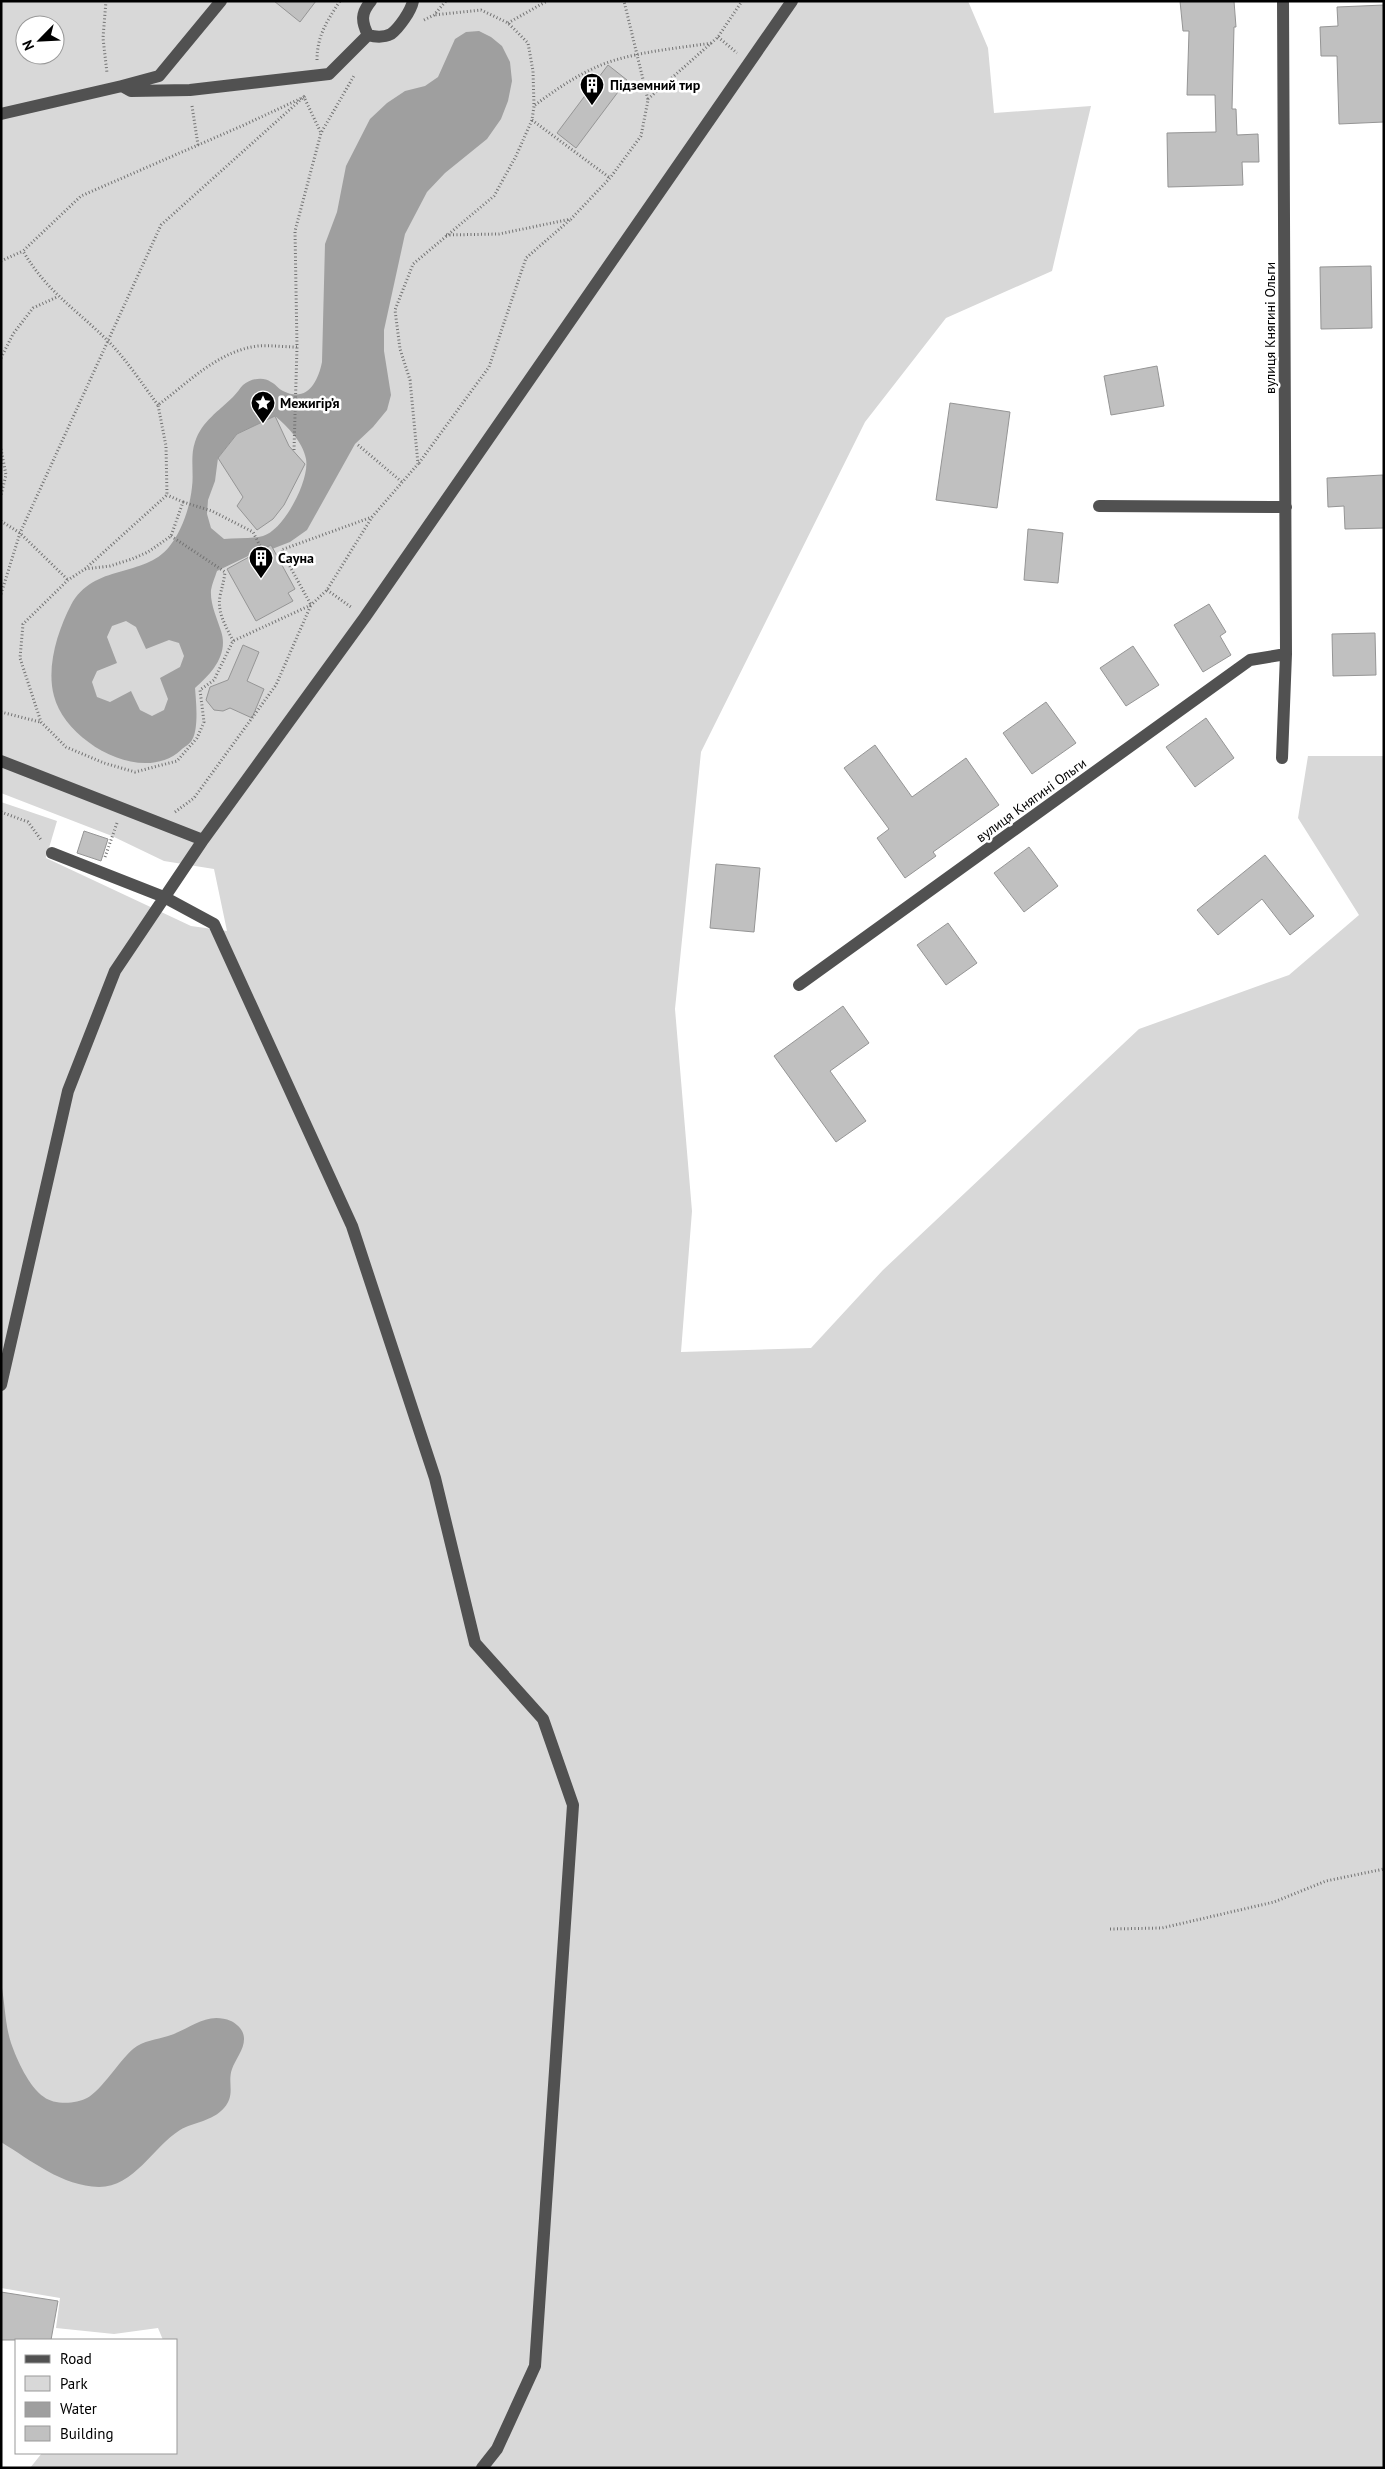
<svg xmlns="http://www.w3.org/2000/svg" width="1385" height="2469" font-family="'PT Sans',sans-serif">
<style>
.green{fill:#d8d8d8;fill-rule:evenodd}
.water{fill:#9f9f9f;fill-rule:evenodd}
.building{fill:#c0c0c0;stroke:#959595}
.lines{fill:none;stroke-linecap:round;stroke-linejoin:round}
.path{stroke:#737373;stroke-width:3;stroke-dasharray:1 2.5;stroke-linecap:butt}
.minor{stroke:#515151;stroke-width:12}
.labels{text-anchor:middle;stroke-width:5;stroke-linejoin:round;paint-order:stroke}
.poi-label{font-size:14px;font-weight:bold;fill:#000;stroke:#fff;text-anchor:start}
.street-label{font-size:14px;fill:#000;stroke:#fff}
</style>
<rect width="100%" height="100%" fill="#fff"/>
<path class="green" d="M1,1h967l20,47 6,65 97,-7 -39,165 -106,47 -81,104 -164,330 -26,257 17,202 -11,141 130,-4 72,-78 256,-241 150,-54 70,-60 -61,-97 10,-62h76v1712h-1354l12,-15h134v-113h-13l-5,-12 -44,6 -58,-6 4,-30 -59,-10v-1486l56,19 -11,37 145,68 36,5 -13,-62 -50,-8 -52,-25 -111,-43zM25,25h30v30h-30z"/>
<path class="water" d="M479,31l12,6 11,9 8,16 2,19 -4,20 -7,18 -14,20 -42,34 -18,19 -22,42 -21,96v21l7,44 -4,15 -14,17 -18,17 -48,86 -17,12 -18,7h-9l-46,22c-2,6 -5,13 -6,19 -1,14 6,28 10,41 8,24 -10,43 -26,57 1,13 4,40 -3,52 -2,4 -8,7 -11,10 -39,36 -116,-9 -127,-54 -8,-29 4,-66 17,-91 23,-42 73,-27 98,-58 13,-16 21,-40 23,-60 2,-14 -2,-31 3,-45 7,-21 24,-31 38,-45 4,-4 7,-9 10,-12 7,-6 20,-9 28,-3 5,2 7,7 12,9 24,12 35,-9 39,-29l3,-118 12,-32 9,-46 24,-47 17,-16 18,-12 20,-5 13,-9 17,-38 11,-7zM275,416c12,10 28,26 31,43 4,21 -22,71 -43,77 -12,3 -27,2 -39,3l-13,-11 -4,-14 1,-14 7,-19 3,-23 19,-24zM126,621l10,6 10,22 23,-9 10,3 5,13 -4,11 -20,11 8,21 -4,11 -12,6 -12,-6 -9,-19 -21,11 -13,-5 -5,-15 5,-11 20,-8 -10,-26 5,-11z
M1,1983c4,19 4,42 10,60 6,17 18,44 33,54 10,8 32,7 43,1 14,-7 33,-38 46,-49 11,-9 23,-9 35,-13 23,-7 38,-25 63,-15 4,2 9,6 11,10 7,13 -6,27 -10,38 -5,14 4,25 -8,39 -11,13 -30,14 -44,22 -27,17 -46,57 -81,57 -37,-1 -67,-26 -98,-45z"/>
<path class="building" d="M274,1h42l-16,21z
M1180,1h54l2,26h-2l-2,82h4l1,26 21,-1 1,28h-17l1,23 -75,2 -1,-54 49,-1 -1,-37h-28l2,-64h-6z
M1384,5v117l-45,2 -2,-68h-16l-1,-29 18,-1 -1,-19z
M608,65l19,15 -51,68 -19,-15z
M1371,266l1,62 -51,1 -1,-62z
M1157,366l7,40 -53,9 -7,-39z
M950,403l60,9 -13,96 -61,-8z
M275,416l14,30 16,18 -21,41 -11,14 -16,11 -20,-24 6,-9 -25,-39 19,-24z
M1383,475l1,53 -39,1 -1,-23 -16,1 -1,-29z
M1028,529l35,4 -5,50 -34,-3z
M271,545l24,44 -7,4 5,8 -37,20 -29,-52z
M1209,604l17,28 -6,4 11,19 -28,17 -29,-47z
M1375,633l1,42 -43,1 -1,-42z
M243,645l16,7 -12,29 17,8 -12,29 -22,-10 -7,3 -9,-1 -8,-10 4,-13 18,-7z
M1133,646l26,39 -33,21 -26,-38z
M1046,702l30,41 -44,31 -29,-41z
M1206,718l28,40 -39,29 -29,-40z
M875,745l37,52 54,-39 33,47 -66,47 3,4 -31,22 -28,-40 12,-9 -45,-61z
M84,831l24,8 -7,22 -24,-8z
M1029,847l29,39 -34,26 -30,-39z
M1265,855l49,61 -24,19 -28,-36 -44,36 -21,-25z
M716,864l44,4 -6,64 -44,-4z
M948,923l29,40 -31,22 -29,-40z
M843,1006l26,37 -39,28 36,50 -30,21 -62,-86z
M1,2292l57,9 -7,39h-50z"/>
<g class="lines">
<path class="path" d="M106,1l-3,37 4,35
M424,20l10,-5 12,-14
M508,23l39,-22
M718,37l19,16
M317,60c0,-24 10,-39 23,-59
M648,99l70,-62 24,-36
M535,105c23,-17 49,-35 77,-44 32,-10 67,-13 100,-18
M192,106l6,39
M532,120l78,58
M446,235l53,-1 72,-15 39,-41 31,-42 7,-36 -24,-99
M1,261l22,-10
M297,347c-13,0 -27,-2 -39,-1 -40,5 -69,36 -100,59l8,41 1,49 -82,74 -17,11 -45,44 -3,34 21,64 25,25 38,16 31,9 42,-11 20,-23 7,-16 -4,-32 14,-10 19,-39 78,-36 16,-15 45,-73 46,-53 -8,-84 -10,-31 -5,-39 18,-46 81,-68 22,-40 16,-36 2,-14 -1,-35 -5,-28 -20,-20 -27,-13 -47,5
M1,358l12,-24 20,-26 24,-11
M158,405c-16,-21 -31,-45 -50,-64 -32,-32 -61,-49 -85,-90l58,-55 163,-71 60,-28 17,36
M358,445l44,37
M1,449l5,26 -5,20
M294,450l3,-103 -2,-116 26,-98 34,-59
M419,463l70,-96 37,-109 45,-39
M183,502l29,9 41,21 8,16
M1,521l19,12 48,47
M171,536l54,36c-1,9 -3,15 -5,24 -3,17 6,30 13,45
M85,569l25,-3 22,-7 16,-7 23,-16 12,-34 -16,-7
M327,590l24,17
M1,594l19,-61 141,-308 145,-130
M1,712l39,10
M1,812l27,10 14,19
M175,812l19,-14 82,-113 35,-80 -30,-55 91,-33
M105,857l12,-34
M1110,1929l52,-1 112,-26 52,-21 58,-12"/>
<path class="minor" d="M371,1c-10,12 -10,20 -3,34 7,2 15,3 23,-1 8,-6 20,-23 22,-33
M122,86l37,-10 62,-75
M1,114l121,-28 9,5 59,-1 139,-16 39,-39
M1099,506l187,1
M1282,758l4,-104 -3,-653
M1,761l202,79
M52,853l112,44 50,27 138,302 83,252 40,165 68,76 30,86 -38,561 -38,83 -15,19
M799,985l451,-325 36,-6
M1,1385l67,-294 47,-120 88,-131 162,-223 427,-616"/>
</g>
<defs>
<symbol id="building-pin" viewBox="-11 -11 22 30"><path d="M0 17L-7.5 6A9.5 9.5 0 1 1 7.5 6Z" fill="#000" stroke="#fff"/><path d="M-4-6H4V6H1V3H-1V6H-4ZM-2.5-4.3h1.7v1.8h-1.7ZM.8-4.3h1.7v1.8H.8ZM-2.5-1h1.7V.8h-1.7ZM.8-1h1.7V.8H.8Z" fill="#fff"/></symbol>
<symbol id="sight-pin" viewBox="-11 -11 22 30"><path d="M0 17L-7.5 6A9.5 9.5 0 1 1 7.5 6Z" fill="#000" stroke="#fff"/><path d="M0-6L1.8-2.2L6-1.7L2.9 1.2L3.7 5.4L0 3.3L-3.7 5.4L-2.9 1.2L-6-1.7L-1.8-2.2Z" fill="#fff"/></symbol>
</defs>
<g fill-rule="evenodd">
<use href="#building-pin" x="578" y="71" width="28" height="38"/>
<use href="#sight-pin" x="249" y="389" width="28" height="38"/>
<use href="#building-pin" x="247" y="544" width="28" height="38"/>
</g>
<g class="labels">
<g class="poi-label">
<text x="610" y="90">Підземний тир</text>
<text x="280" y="408">Межигір’я</text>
<text x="278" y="563">Сауна</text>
</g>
<g class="street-label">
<text transform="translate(1270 328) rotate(-90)" y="5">вулиця Княгині Ольги</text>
<text transform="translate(1031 800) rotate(-36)" y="5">вулиця Княгині Ольги</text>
</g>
</g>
<rect width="1385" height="2469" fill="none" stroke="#000000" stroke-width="5"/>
<rect x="15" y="2339" width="162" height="115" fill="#ffffff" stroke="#999999"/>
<rect x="25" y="2355" width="25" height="8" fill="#515151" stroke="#999999"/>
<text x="60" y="2364" font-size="15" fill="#000000">Road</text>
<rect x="25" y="2376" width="25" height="15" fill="#d8d8d8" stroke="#999999"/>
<text x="60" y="2389" font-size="15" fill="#000000">Park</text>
<rect x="25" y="2402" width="25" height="15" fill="#9f9f9f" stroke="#999999"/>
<text x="60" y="2414" font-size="15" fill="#000000">Water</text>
<rect x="25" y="2426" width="25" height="15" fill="#c0c0c0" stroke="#999999"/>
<text x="60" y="2439" font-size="15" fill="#000000">Building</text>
<g transform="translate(40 40) rotate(246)"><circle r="24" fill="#ffffff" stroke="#999999"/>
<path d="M0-4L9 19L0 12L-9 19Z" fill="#000000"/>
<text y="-8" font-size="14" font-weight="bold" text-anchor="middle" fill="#000000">N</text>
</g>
</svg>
